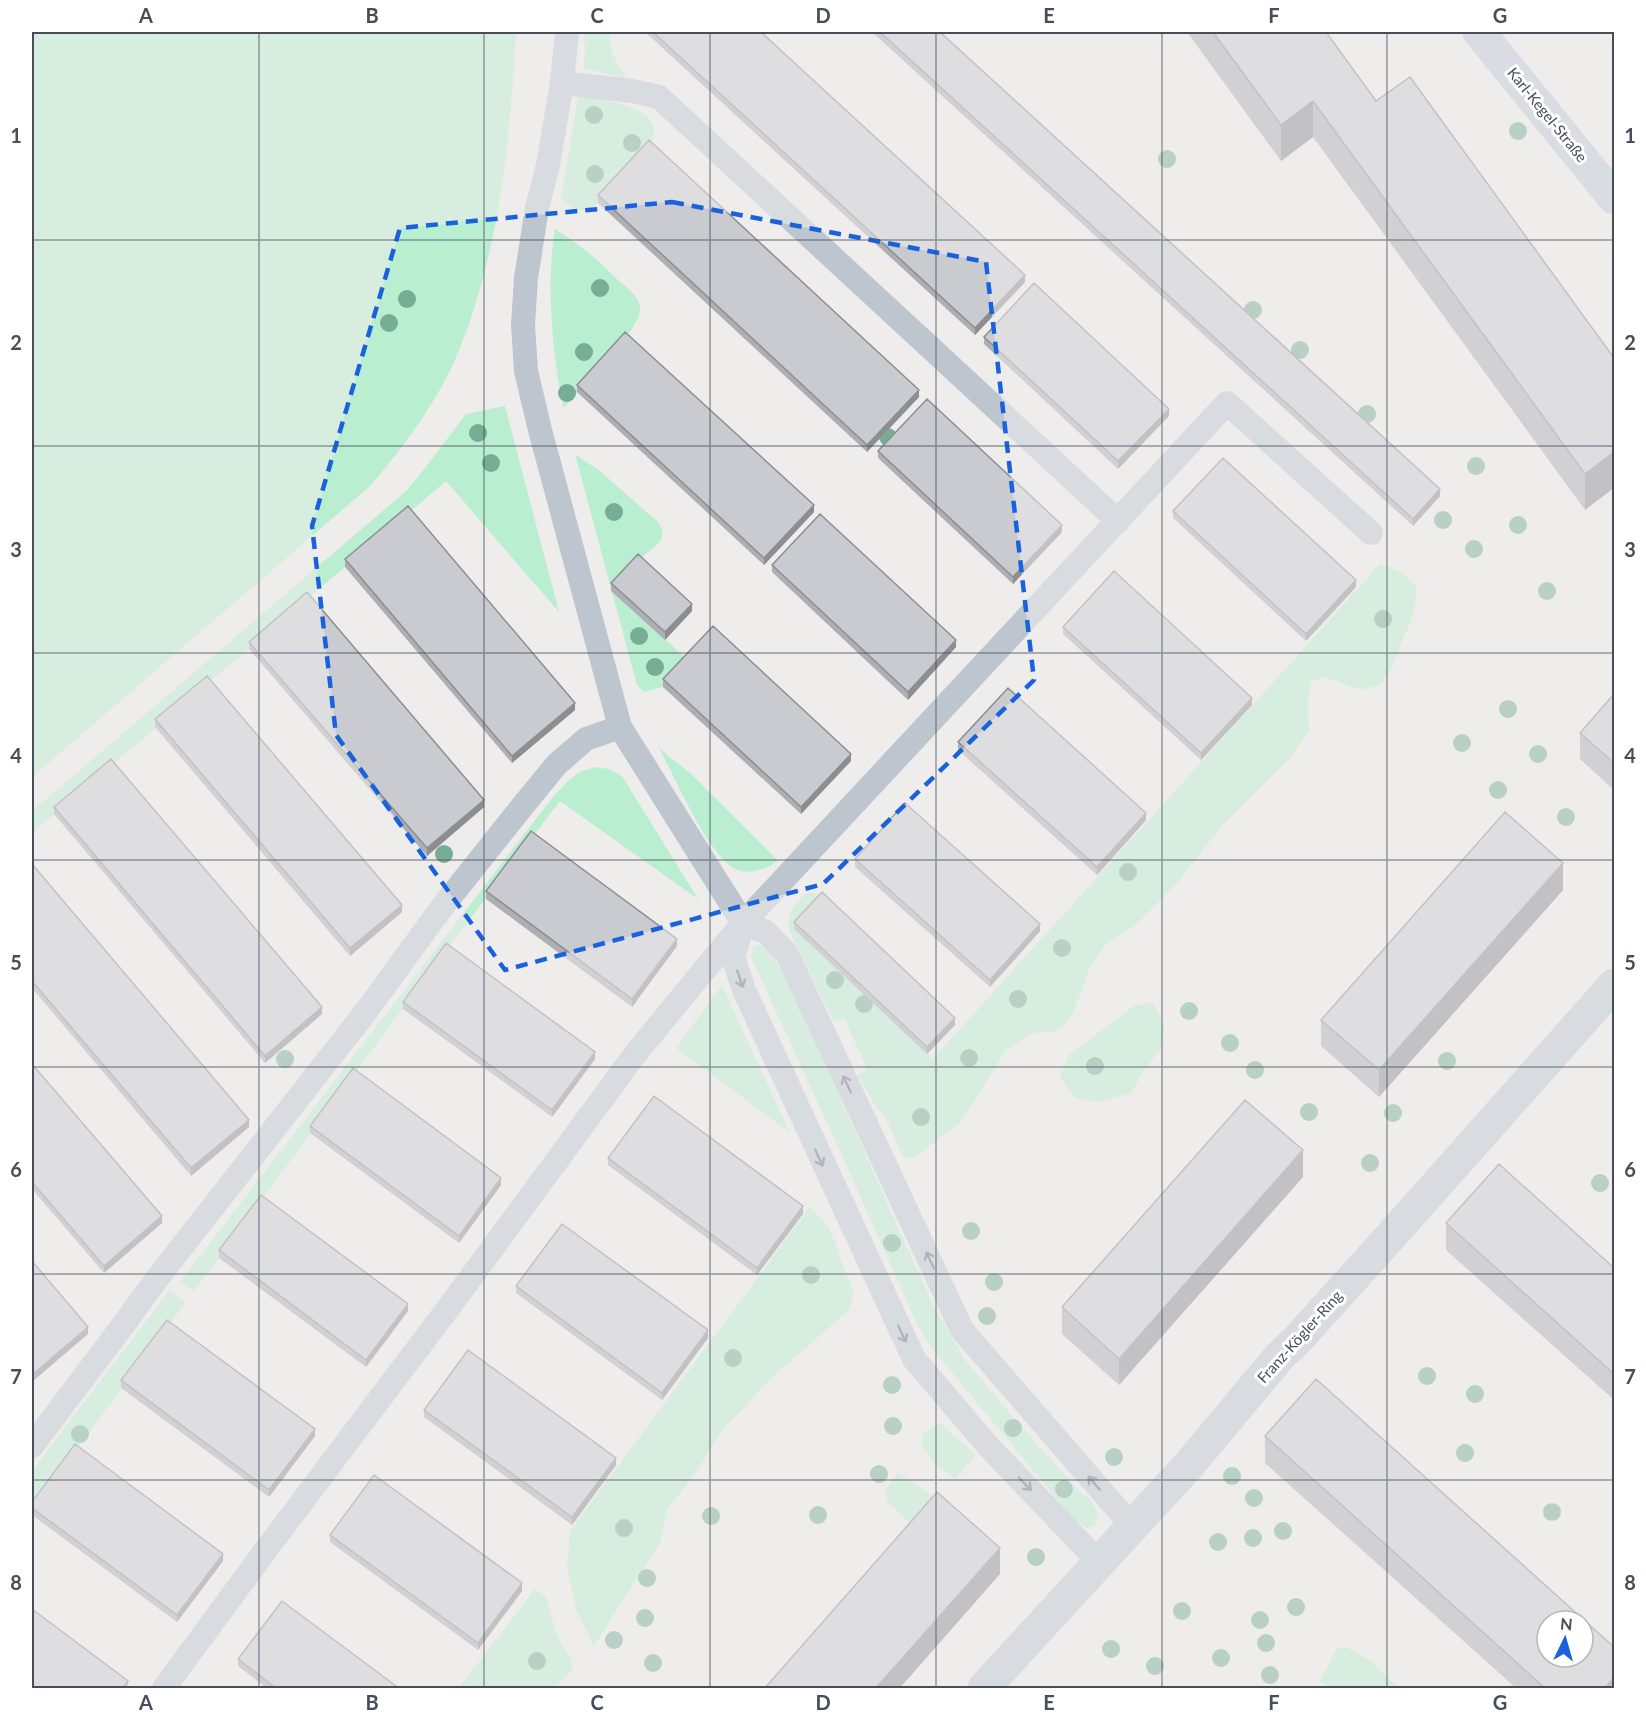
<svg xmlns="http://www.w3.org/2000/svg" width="1646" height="1720" font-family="Lato,sans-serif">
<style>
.green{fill:#baeed1}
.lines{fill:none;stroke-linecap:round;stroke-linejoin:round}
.lane{stroke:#bdc6cf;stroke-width:24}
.street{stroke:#bdc6cf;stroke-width:33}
.secondary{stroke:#bfc8d6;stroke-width:33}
.tree{fill:#78ad95}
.wall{fill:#adafb4}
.shaded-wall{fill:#8d8e92}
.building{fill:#c9cbd1;stroke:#8d8e92;stroke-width:1.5;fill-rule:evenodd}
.oneway{stroke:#69727c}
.marked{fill:none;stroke:#1a62dc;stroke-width:4.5;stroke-dasharray:12 8;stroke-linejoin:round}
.grid{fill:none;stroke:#454e59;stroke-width:1.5;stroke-opacity:0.55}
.labels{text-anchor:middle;stroke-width:6;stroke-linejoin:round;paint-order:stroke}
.street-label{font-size:15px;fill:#454e59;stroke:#fff}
.neatline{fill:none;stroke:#454e59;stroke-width:2}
.grid-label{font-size:20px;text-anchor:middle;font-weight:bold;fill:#454e59}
</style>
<rect width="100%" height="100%" fill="#efecec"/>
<path class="green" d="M32,32h484c-6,107 -16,217 -57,318 -20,50 -55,97 -90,137l-337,290z
M584,32h27c-3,19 6,31 17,47l-45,-11 2,-13z
M578,96c24,4 98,11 70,52 -7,11 -19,21 -28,31 -9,9 -22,29 -34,31 -11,1 -18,-5 -25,-11z
M555,229c23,14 42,30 61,49 9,8 25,19 24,32 -1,22 -60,78 -76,98 -12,-49 -18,-130 -9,-179z
M505,406l54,206 -113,-131 -414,352v-22l374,-320 19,-23 41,-54z
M575,454l26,18 58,51 4,10 -3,9 -22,19 -27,30 77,69 -25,27 -19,5 -7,-7z
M1380,564l21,8 16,16 -3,25 -24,58 -11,14 -19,5 -35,-13 -14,4 -3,19 1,29 -18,28 -71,71 -42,54 -40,41 -32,21 -16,23 -17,47 -14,17 -26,2 -27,17 -44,71 -50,38 -9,-2 -19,-43 -8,-7 -19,-32 10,-5 -22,-51 -11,3 -44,-90c-5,-21 3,-25 16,-39h8l7,2 -26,34 138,130z
M659,748l31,25 88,88c-11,8 -29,15 -43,8 -27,-14 -60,-92 -76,-121z
M595,767l14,2 13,7 76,123 -138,-98 -114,149 -252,341 -14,-9 372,-484 16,-17 12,-9z
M759,944l13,11 16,27 144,321 33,57 41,49 68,77 18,16 6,11 -2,12 -9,3 -12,-7 -148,-179 -11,-20 -71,-160 -94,-205 2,-10z
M722,985l68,148 -114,-85z
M1153,1002l11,23 -2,22 -17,22 -14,24 -32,9 -24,-4 -15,-21 9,-22 65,-49z
M810,1207l19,20 25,67 -5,16 -72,63 -54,56 -26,42 -30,39 -7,33 -66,103 -18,-36 -9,-43 3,-36z
M169,1291l17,11 -154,207v-38z
M940,1423l36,32 -21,24 -21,-17 -12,-16 1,-12z
M898,1473l38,25 -24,27 -24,-22 -3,-12z
M535,1589l11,8 11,39 15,25v8l-17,19h-96z
M1344,1646l29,16 25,26h-69l-9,-7 16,-31z"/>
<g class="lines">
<path class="lane" d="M567,32l-5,51 -14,82 -11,43 -11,70 -3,47 3,46 14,59 80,297 123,196 23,9 21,22 175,376 171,197
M562,83l71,8 26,6 459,424
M742,929l-9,28 11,33 170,369 75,88 111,116
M32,1446l92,-122 35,-48 205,-262 79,-108 78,-98 36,-44 29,-25 34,-12
M164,1688l104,-141 184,-244 184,-250 107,-130 484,-520 144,130"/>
<path class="street" d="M984,1688l204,-222 91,-109 18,-17 93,-103 224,-252"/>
<path class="secondary" d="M1479,32l135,166"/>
</g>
<g class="tree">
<circle cx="594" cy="115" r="9"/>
<circle cx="1518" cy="131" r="9"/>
<circle cx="632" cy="143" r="9"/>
<circle cx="1167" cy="159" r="9"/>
<circle cx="595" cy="174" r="9"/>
<circle cx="600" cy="288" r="9"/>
<circle cx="407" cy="299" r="9"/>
<circle cx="1253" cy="310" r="9"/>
<circle cx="389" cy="323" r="9"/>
<circle cx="1300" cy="350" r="9"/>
<circle cx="584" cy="352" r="9"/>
<circle cx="567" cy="393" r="9"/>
<circle cx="1367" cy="414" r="9"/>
<circle cx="478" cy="433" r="9"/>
<circle cx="888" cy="437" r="9"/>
<circle cx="491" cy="463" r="9"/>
<circle cx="1476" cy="466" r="9"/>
<circle cx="614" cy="512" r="9"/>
<circle cx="1443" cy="520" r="9"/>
<circle cx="1518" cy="525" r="9"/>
<circle cx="1474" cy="549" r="9"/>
<circle cx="1547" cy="591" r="9"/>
<circle cx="1383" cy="619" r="9"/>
<circle cx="639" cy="636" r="9"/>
<circle cx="655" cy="667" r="9"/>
<circle cx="1508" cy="709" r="9"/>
<circle cx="1462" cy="743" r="9"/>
<circle cx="1538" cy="754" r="9"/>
<circle cx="1498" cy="790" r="9"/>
<circle cx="1566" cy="817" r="9"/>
<circle cx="444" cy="854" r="9"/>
<circle cx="1128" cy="872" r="9"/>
<circle cx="1062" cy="948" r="9"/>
<circle cx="835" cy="980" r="9"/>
<circle cx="1018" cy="999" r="9"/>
<circle cx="864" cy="1004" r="9"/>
<circle cx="1189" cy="1011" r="9"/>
<circle cx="1230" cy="1043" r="9"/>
<circle cx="969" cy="1058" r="9"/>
<circle cx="285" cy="1059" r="9"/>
<circle cx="1447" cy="1061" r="9"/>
<circle cx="1095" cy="1066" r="9"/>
<circle cx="1255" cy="1070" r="9"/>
<circle cx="1309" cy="1112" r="9"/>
<circle cx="1393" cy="1113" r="9"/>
<circle cx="921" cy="1117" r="9"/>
<circle cx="1370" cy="1163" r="9"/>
<circle cx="1600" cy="1183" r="9"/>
<circle cx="971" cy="1231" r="9"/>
<circle cx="892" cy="1243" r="9"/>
<circle cx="811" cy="1275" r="9"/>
<circle cx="994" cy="1282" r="9"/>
<circle cx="987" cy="1316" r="9"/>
<circle cx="733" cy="1358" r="9"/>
<circle cx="1427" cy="1376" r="9"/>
<circle cx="892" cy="1385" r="9"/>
<circle cx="1475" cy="1394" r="9"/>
<circle cx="893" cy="1426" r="9"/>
<circle cx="1013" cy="1428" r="9"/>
<circle cx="80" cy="1434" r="9"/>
<circle cx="1465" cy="1453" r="9"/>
<circle cx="1114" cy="1457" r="9"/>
<circle cx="879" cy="1474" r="9"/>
<circle cx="1232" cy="1476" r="9"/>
<circle cx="1064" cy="1489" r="9"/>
<circle cx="1254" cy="1498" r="9"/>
<circle cx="1552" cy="1512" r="9"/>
<circle cx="818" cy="1515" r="9"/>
<circle cx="711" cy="1516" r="9"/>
<circle cx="624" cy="1528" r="9"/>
<circle cx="1283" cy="1531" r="9"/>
<circle cx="1253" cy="1538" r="9"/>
<circle cx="1218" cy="1542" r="9"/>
<circle cx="1036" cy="1557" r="9"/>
<circle cx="647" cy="1578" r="9"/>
<circle cx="1296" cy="1607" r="9"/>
<circle cx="1182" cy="1611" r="9"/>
<circle cx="645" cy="1618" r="9"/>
<circle cx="1260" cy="1620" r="9"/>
<circle cx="614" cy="1640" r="9"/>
<circle cx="1266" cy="1643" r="9"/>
<circle cx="1111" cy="1649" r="9"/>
<circle cx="1221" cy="1658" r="9"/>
<circle cx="537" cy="1661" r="9"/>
<circle cx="653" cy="1663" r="9"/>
<circle cx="1155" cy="1666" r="9"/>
<circle cx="1270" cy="1675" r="9"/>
</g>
<path class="wall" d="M645,32h116l264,250 -50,53z
M872,32h68l500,464 -27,30z
M1187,32h139l50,69 238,257 -29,152 -272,-373 -32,24z
M598,195l321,202 -52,55 -269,-249z
M984,337l185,79 -51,53 -134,-125z
M577,385l237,127 -50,53 -187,-173z
M878,451l184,81 -49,52 -135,-126z
M1173,511l183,76 -50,54 -133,-123z
M345,559l230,151 -63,53 -167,-196z
M772,565l184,82 -48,53 -136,-128z
M611,583l81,28 -27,29 -54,-49z
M1063,627l189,78 -51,55 -138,-126z
M249,642l235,165 -57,49 -178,-207z
M663,679l188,82 -50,53 -138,-127z
M1614,694v96l-34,-31v-26z
M155,719l247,193 -52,44 -195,-229z
M958,742l188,78 -49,55 -139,-125z
M54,807l268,207 -57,49 -211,-249z
M855,859l185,72 -50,56 -135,-120z
M32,864l217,263 -58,49 -159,-188z
M1563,890l-184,207 -58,-51v-26z
M486,891l191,55 -45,61 -146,-108z
M794,922l161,103 -28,29 -133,-125z
M403,1002l192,57 -43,58 -149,-108z
M32,1064l130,159 -58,50 -72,-84z
M310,1126l191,59 -42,58 -149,-110z
M608,1158l195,56 -46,61 -149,-110z
M1303,1177l-184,208 -57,-51v-27z
M1446,1223l168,45v132l-168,-150z
M219,1250l189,61 -42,56 -147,-109z
M516,1286l192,52 -46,62 -146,-107z
M121,1380l194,56 -46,61 -148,-109z
M424,1410l192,55 -44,60 -148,-108z
M1265,1436l349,253h-97l-252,-226z
M32,1502l191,59 -46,61 -145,-107z
M330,1535l192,56 -44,59 -148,-108z
M238,1659l162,30h-132l-30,-23z"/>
<path class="shaded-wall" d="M1313,101v36l-32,24v-36z
M1025,275v7l-50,53v-7z
M919,390v7l-52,55v-7z
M1169,409v7l-51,53v-8z
M1614,452v36l-29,22v-36z
M1440,489v7l-27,30v-7z
M814,505v7l-50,53v-7z
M1062,525v7l-49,52v-7z
M1356,580v7l-50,54v-7z
M692,604v7l-27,29v-8z
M956,640v7l-48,53v-8z
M1252,698v7l-51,55v-7z
M575,703v7l-63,53v-7z
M851,754v7l-50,53v-7z
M484,800v7l-57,49v-8z
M1146,813v7l-49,55v-8z
M1563,863v27l-184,207v-27z
M402,905v7l-52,44v-8z
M1040,924v7l-50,56v-7z
M677,939v7l-45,61v-8z
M322,1007v7l-57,49v-7z
M955,1018v7l-28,29v-7z
M595,1052v7l-43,58v-7z
M249,1120v7l-58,49v-8z
M1303,1150v27l-184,208v-26z
M501,1178v7l-42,58v-7z
M803,1206v8l-46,61v-7z
M162,1216v7l-58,50v-7z
M408,1304v7l-42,56v-7z
M88,1327v7l-56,48v-7z
M708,1330v8l-46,62v-7z
M315,1429v7l-46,61v-7z
M616,1458v7l-44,60v-8z
M1000,1548v26l-101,115h-24z
M223,1554v7l-46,61v-7z
M522,1583v8l-44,59v-7z
M1614,1677v12h-10z
M128,1681l-1,8h-5z"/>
<path class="building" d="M653,32h108l264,243 -50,53z
M880,32h60l500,457 -27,30z
M1213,32h113l50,69 34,-24 204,281v94l-29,22 -272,-373 -32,24z
M649,140l270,250 -52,55 -269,-250z
M1034,283l135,126 -51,52 -134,-124z
M625,332l189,173 -50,53 -187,-173z
M927,399l135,126 -49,52 -135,-126z
M1223,458l133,122 -50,54 -133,-123z
M408,506l167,197 -63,53 -167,-197z
M820,514l136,126 -48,52 -136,-127z
M638,554l54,50 -27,28 -54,-49z
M1114,571l138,127 -51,55 -138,-126z
M307,592l177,208 -57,48 -178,-206z
M713,626l138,128 -50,53 -138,-128z
M207,676l195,229 -52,43 -195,-229z
M1008,688l138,125 -49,54 -139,-125z
M1614,694v69l-34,-30z
M111,759l211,248 -57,49 -211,-249z
M905,803l135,121 -50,56 -135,-121z
M1505,812l58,51 -184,207 -58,-50z
M531,831l146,108 -45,60 -146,-108z
M32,864l217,256 -58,48 -159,-187z
M822,892l133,126 -28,29 -133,-125z
M446,943l149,109 -43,58 -149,-108z
M32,1064l130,152 -58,50 -72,-84z
M353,1068l148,110 -42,58 -149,-110z
M654,1096l149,110 -46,62 -149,-110z
M1245,1100l58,50 -184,209 -57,-52z
M1499,1164l115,104v106l-168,-151z
M261,1195l147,109 -42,56 -147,-110z
M562,1224l146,106 -46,63 -146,-107z
M32,1261l56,66 -56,48z
M167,1320l148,109 -46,61 -148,-110z
M468,1350l148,108 -44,59 -148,-107z
M1316,1379l298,268v30l-10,12h-58l-281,-253zM1547,1621h36v36h-36z
M75,1444l148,110 -46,61 -145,-107v-6z
M374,1475l148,108 -44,60 -148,-108z
M937,1492l63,56 -125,141h-111z
M282,1601l118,88h-123l-39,-30z
M32,1609l96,72 -6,8h-90z"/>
<defs><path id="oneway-shaft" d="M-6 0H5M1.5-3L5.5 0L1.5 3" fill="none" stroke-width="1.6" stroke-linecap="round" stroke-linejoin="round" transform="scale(1.5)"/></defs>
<g class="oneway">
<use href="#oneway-shaft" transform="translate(740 979) rotate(72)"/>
<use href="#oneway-shaft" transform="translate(847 1084) rotate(-115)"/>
<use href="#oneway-shaft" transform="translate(819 1158) rotate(65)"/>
<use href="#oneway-shaft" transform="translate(930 1260) rotate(-115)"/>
<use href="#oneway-shaft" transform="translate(902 1334) rotate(65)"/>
<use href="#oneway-shaft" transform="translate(1094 1483) rotate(-131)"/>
<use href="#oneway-shaft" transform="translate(1025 1484) rotate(46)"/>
</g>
<path d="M0 0H1646V1720H0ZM672,202l314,60 48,418 -211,204 -318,86 -169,-235 -24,-209 88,-298z" fill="#efecec" fill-opacity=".55" fill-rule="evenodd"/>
<path class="marked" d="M672,202l314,60 48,418 -211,204 -318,86 -169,-235 -24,-209 88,-298z"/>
<path class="grid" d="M259,32v1656M484,32v1656M710,32v1656M936,32v1656M1162,32v1656M1387,32v1656M32,240h1582M32,446h1582M32,653h1582M32,860h1582M32,1067h1582M32,1274h1582M32,1480h1582"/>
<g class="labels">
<g class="street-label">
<text transform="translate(1547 115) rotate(51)" y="5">Karl-Kegel-Straße</text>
<text transform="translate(1300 1337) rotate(-48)" y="5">Franz-Kögler-Ring</text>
</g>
</g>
<rect width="1646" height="1720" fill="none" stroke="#ffffff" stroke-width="66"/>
<g transform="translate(1565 1639) rotate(5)"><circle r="28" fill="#ffffff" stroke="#b5b8bd" stroke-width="1.5"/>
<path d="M0-4.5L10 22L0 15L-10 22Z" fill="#1a62dc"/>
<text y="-9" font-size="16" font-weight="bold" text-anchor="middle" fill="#454e59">N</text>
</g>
<rect x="33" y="33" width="1580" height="1654" class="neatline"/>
<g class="grid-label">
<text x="146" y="23">A</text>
<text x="372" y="23">B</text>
<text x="597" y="23">C</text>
<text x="823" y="23">D</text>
<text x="1049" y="23">E</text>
<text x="1274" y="23">F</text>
<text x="1500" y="23">G</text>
<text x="16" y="143">1</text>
<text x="1630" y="143">1</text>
<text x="16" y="350">2</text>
<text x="1630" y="350">2</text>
<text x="16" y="557">3</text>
<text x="1630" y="557">3</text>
<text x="16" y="763">4</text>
<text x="1630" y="763">4</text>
<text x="16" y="970">5</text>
<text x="1630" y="970">5</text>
<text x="16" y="1177">6</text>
<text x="1630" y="1177">6</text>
<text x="16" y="1384">7</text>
<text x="1630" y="1384">7</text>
<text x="16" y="1590">8</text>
<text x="1630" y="1590">8</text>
<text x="146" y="1710">A</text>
<text x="372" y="1710">B</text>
<text x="597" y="1710">C</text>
<text x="823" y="1710">D</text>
<text x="1049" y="1710">E</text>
<text x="1274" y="1710">F</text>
<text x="1500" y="1710">G</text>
</g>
</svg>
